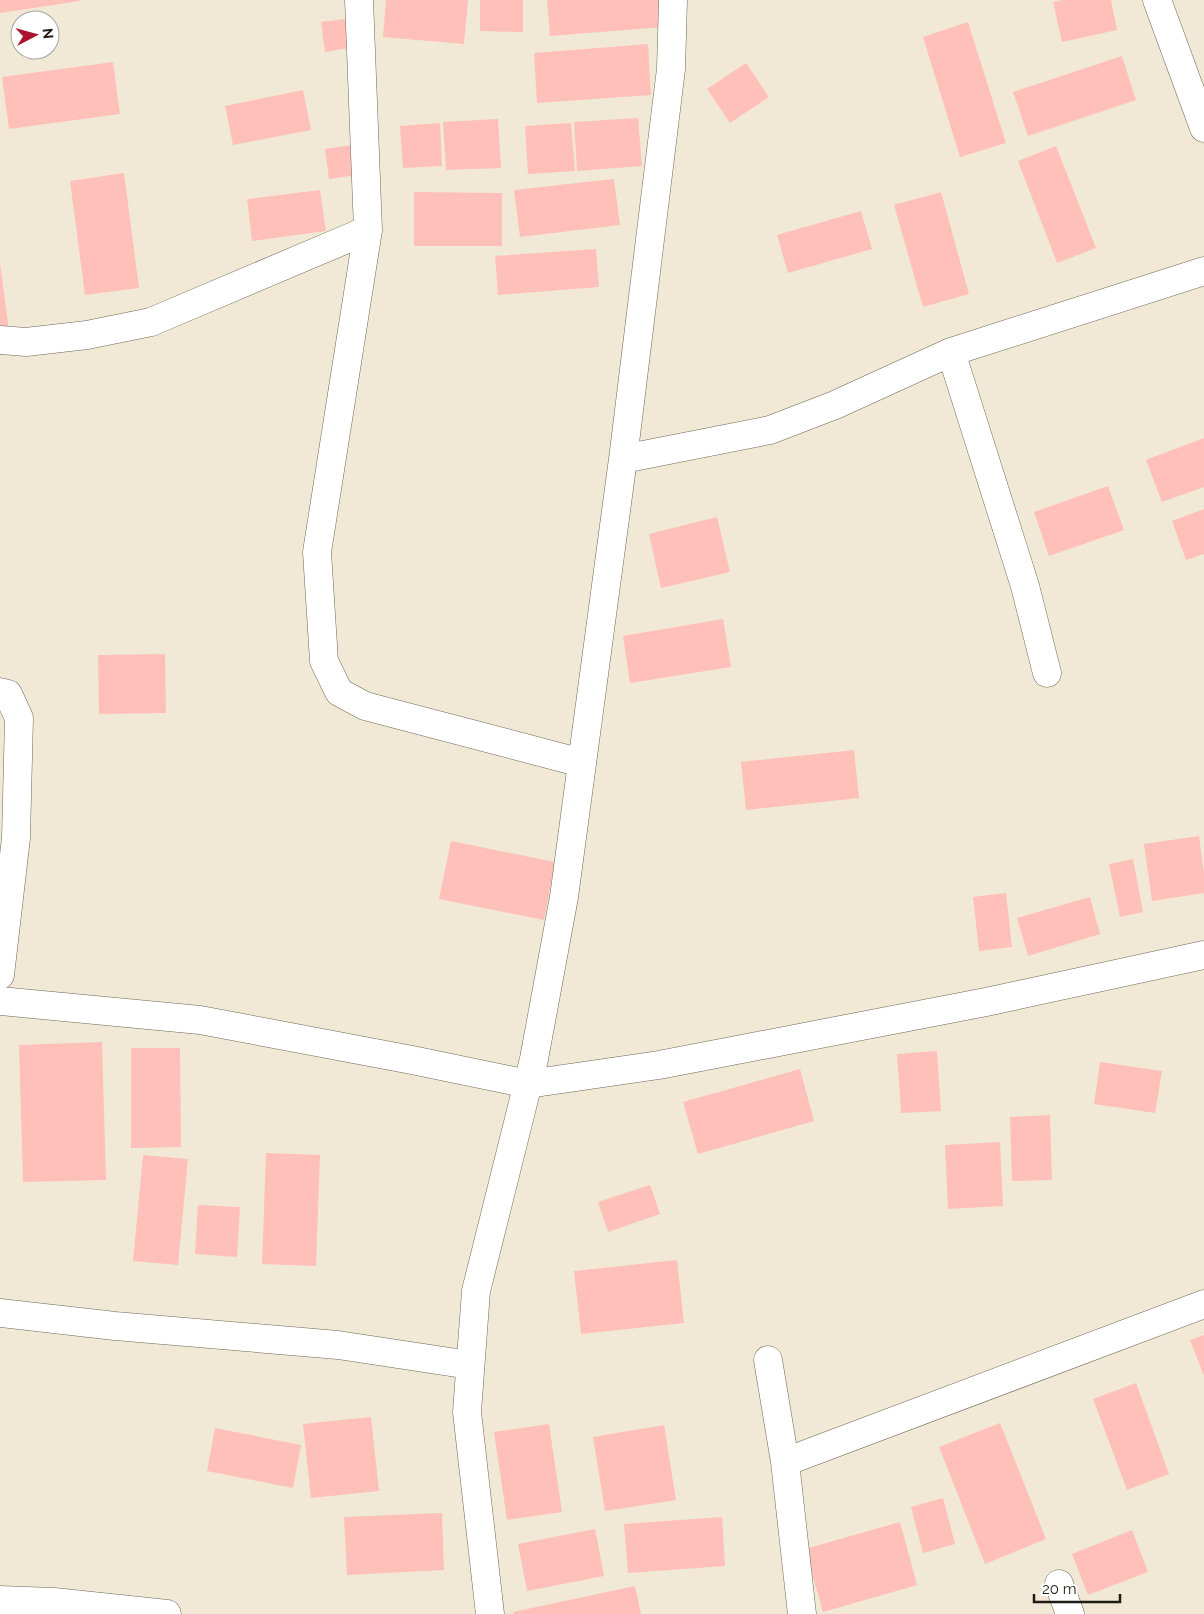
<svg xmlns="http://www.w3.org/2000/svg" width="1204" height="1614" font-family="Raleway,sans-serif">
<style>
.building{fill:#fec0b8}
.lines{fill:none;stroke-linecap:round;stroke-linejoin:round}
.minor-casing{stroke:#6e6756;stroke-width:29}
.minor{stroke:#fff;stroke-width:28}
</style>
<rect width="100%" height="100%" fill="#f1e9d5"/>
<path class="building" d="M0,0h79l1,1 -80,12z
M386,0h82l-4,44 -81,-7z
M480,0h43v32l-43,-1z
M547,0h114l2,27 -113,9z
M1063,0h48l6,30 -55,12 -9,-40z
M345,19l4,29 -24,4 -4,-30z
M968,22l38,121 -46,14 -37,-120z
M648,44l3,51 -114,8 -3,-50z
M1122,56l14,44 -108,36 -15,-44z
M113,62l7,52 -111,15 -7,-52z
M746,63l23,34 -39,26 -23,-34z
M303,90l8,40 -78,15 -8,-39z
M638,118l4,48 -65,5 -3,-49z
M498,119l3,49 -55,2 -3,-48z
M440,123l2,43 -39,2 -3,-42z
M571,123l4,48 -47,3 -3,-48z
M352,145l5,30 -28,4 -4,-30z
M1056,146l40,102 -39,15 -39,-102z
M124,173l15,115 -54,7 -15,-114z
M614,179l6,46 -100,12 -6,-47z
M320,190l6,41 -74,10 -5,-42z
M414,192l88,1v53h-88z
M941,192l28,102 -46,13 -29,-102z
M861,211l11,38 -84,24 -11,-38z
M596,249l3,38 -101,8 -3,-39z
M0,263l10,75 -10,1z
M1204,438v49l-42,15 -16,-42z
M1108,486l16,44 -75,26 -15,-44z
M1204,509v45l-18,6 -14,-39z
M717,517l13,55 -69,16 -12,-54z
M723,619l8,48 -101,16 -7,-47z
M165,654l1,59 -67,1 -1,-59z
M854,750l5,48 -113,12 -5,-48z
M1199,836l5,37v20l-52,8 -8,-57z
M451,841l104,21 -11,58 -105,-21z
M1133,859l10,53 -23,5 -11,-53z
M1006,893l6,54 -33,4 -6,-54z
M1090,897l10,37 -72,22 -11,-38z
M102,1042l4,138 -83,2 -4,-137z
M131,1048h49l1,99 -50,1z
M937,1051l4,60 -40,2 -4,-59z
M1100,1062l62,9 -7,42 -61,-9z
M800,1069l14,52 -116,33 -15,-52z
M1050,1115l2,65 -40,1 -2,-64z
M1000,1142l3,64 -55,3 -3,-64z
M266,1153l54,2 -4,111 -54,-2z
M143,1155l45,4 -10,106 -45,-4z
M650,1185l10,29 -52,18 -10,-30z
M198,1205l42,2 -3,50 -42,-3z
M677,1260l7,63 -103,11 -7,-63z
M1204,1335v41l-14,-36z
M1136,1383l33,91 -42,16 -34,-91z
M371,1417l8,74 -68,7 -8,-74z
M1000,1423l46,116 -61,25 -46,-117z
M549,1424l13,88 -55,8 -13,-88z
M664,1425l12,75 -71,11 -12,-74z
M215,1428l86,17 -8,43 -86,-17z
M943,1498l12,46 -32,9 -12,-46z
M442,1513l2,57 -97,5 -3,-58z
M722,1517l3,49 -97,7 -4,-49z
M900,1522l17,63 -94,27 -18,-63z
M595,1529l9,47 -77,15 -9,-47z
M1132,1530l16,42 -60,23 -16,-41z
M635,1586l6,28h-127l-1,-2z"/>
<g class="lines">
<defs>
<path id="minor" d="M359,0l9,230 -51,322 7,109 15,31 26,14 217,57
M1157,0l47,128
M0,340l26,2 61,-7 64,-13 217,-92
M951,352l74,234 22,87
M623,459l147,-29 65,-25 116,-53 253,-81
M0,692l8,2 11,24 -3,120 -16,137
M0,1001l200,19 212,40 116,24 131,-19 327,-63 218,-47
M0,1313l115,13 223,19 132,20
M768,1360l17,102 17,152
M785,1462l419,-158
M1059,1584l11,30
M0,1600l54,2 113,12
M490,1614l-23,-202 9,-121 58,-232 30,-162 59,-438 48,-390 2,-69"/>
</defs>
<use href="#minor" class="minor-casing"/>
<use href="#minor" class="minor"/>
</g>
<g transform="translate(35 35) rotate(84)"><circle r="24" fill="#ffffff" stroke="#a5a4a1"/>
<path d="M0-4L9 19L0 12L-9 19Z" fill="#aa1430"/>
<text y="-8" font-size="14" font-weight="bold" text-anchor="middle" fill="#1f1c15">N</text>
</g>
<path d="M1034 1594v8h86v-8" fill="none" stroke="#1f1c15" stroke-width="2.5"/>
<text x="1042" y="1594" font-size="15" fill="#1f1c15" stroke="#ffffff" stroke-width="4" paint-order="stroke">20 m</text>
</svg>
